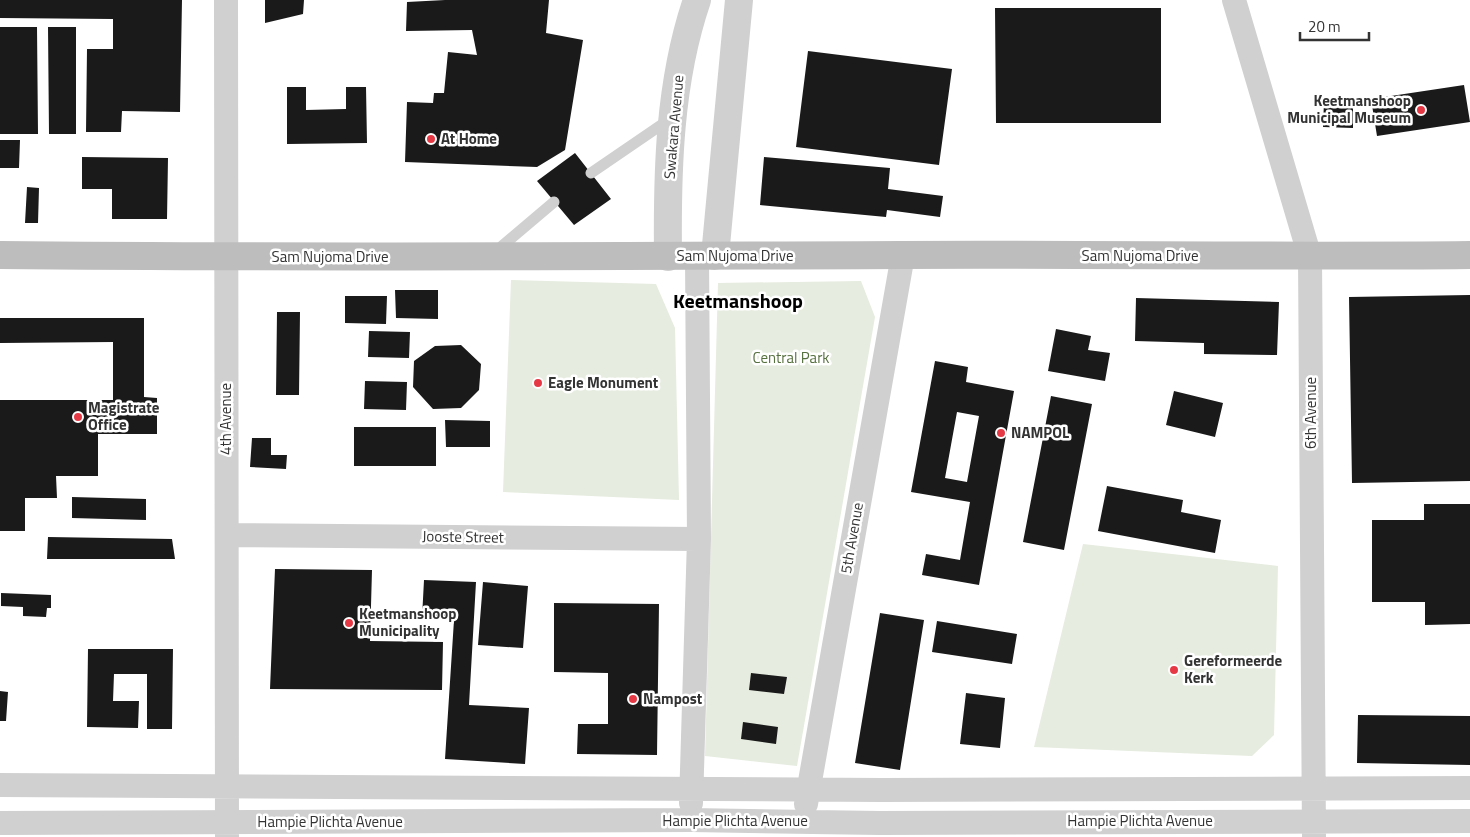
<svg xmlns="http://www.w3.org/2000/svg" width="1470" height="837" font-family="'Titillium Web',sans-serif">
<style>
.green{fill:#e6ecdf}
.building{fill:#1a1a1a;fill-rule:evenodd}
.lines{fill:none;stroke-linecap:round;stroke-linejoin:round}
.service{stroke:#d0d0d0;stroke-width:11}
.minor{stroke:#d0d0d0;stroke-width:24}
.tertiary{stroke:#d0d0d0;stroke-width:28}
.secondary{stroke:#bdbdbd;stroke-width:28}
.poi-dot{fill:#e63946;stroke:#fff;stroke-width:2}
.labels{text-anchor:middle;stroke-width:5;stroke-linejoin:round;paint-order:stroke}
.poi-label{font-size:15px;font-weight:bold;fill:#333;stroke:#fff;text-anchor:start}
.street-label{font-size:15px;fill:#333;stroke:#fff}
.park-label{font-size:15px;fill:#56703f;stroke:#fff}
.district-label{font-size:20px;font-weight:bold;fill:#000;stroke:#fff}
</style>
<rect width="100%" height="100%" fill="#fff"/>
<path class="green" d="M511,280l145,4 19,44 4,172 -176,-8z
M861,281l14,36 -78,449 -92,-10 13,-473z
M1083,544l195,22 -4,169 -22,21 -218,-9z"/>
<path class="building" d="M0,0h182l-2,112 -58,-1 -1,21h-35l1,-83h26v-30l-113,-1z
M265,0h39l-1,14 -38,9z
M445,0h104l-3,33 37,7 -18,110 -28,17 -132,-5 2,-60 26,1 1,-10h10l4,-41 29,3 -5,-25 -66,1 1,-29z
M995,8h166v115h-165z
M0,27h37l1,107h-38z
M48,27h28v107h-27z
M808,51l144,18 -13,96 -143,-18z
M1464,85l6,37 -93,14 -6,-37z
M287,87h19v23l40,-1v-22h20l1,56 -80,1z
M1324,101h29v27l-30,-1z
M0,140h20l-1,28h-19z
M575,153l36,46 -37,26 -37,-44z
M82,157l86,1 -1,61h-55v-30h-30z
M764,157l126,11 -2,21 55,7 -3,21 -53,-7 -1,7 -126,-12z
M27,187l12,1 -1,35h-13z
M395,290h43v29l-42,-1z
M1470,295v186l-118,2 -3,-186z
M345,296h42l-1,28 -41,-1z
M1136,298l143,4 -2,53 -73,-1v-11l-69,-2z
M277,312h23l-1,83h-23z
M0,318h144v79l13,1v36h-59v42h-42l1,22h-32v33h-25v-131h113v-58l-113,1z
M1056,329l35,7 -3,14 22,3 -5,28 -57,-10z
M369,331l41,1 -1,26 -41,-1z
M461,345l20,19 -2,26 -18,18 -28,1 -20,-22 1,-26 21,-15z
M935,361l33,6 -2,15 48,9 -35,194 -57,-10 4,-21 34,6 10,-58 -59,-10zM957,412l22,4 -12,66 -22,-4z
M365,381l42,1 -1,28 -42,-1z
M1174,391l49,12 -8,34 -49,-12z
M1051,396l41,8 -28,146 -41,-8z
M445,420l45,1v26h-44z
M354,427h82v39h-82z
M252,438h19v17h16l-1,14 -36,-2z
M1107,486l76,14 -2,12 40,8 -6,33 -117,-22z
M72,497l74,2v21l-74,-2z
M1424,504h46v120l-45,1v-23h-53v-82h52z
M48,537l124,2 3,20h-128z
M275,569l97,1 -2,71 73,1 -1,48 -172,-1z
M424,580l52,2 -7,123 60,3 -4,56 -80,-5 9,-139 -32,-2z
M483,582l45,4 -5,62 -45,-3z
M1,593l50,2v13h-4l-1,9 -23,-1v-9l-22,-1z
M554,603l105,1 -2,151 -80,-1 1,-30h30v-51l-54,-1z
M880,613l44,7 -24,150 -45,-7z
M937,621l80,13 -5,30 -80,-12z
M88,649h85l-1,80h-25v-55h-33l-1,27h26l-1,27 -51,-1z
M751,673l36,4 -3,17 -35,-4z
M0,691l8,1 -2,29h-6z
M966,693l39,5 -5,50 -40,-4z
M1358,715l112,1v49l-113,-2z
M743,722l35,5 -2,17 -35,-5z"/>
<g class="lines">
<path class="service" d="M591,173l79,-54
M495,252l59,-50"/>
<path class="minor" d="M226,0l1,837
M1234,0l76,257 4,580
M227,535l472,4
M0,785l882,5 588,-2
M691,803l8,-264 -2,-282
M806,804l97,-549
M0,823l691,-3 189,3 590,-2"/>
<path class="tertiary" d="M715,256l24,-256
M668,257c-1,-86 1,-175 29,-257"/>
<path class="secondary" d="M0,255c300,3 601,1 901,0 190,-1 379,2 569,0"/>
</g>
<g class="poi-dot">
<circle cx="1421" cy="110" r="5"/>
<circle cx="431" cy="139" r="5"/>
<circle cx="538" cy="383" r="5"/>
<circle cx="78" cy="417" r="5"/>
<circle cx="1001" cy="433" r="5"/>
<circle cx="349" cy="623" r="5"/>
<circle cx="1174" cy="670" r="5"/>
<circle cx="633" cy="699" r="5"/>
</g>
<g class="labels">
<g class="poi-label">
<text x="1411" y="106" text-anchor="end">Keetmanshoop<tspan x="1411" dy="17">Municipal Museum</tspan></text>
<text x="441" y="144">At Home</text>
<text x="548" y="388">Eagle Monument</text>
<text x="88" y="413">Magistrate<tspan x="88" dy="17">Office</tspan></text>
<text x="1011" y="438">NAMPOL</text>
<text x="359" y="619">Keetmanshoop<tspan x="359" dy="17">Municipality</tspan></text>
<text x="1184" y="666">Gereformeerde<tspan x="1184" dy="17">Kerk</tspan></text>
<text x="643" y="704">Nampost</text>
</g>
<g class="street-label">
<text transform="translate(674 127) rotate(-85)" y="5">Swakara Avenue</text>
<text x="735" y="261">Sam Nujoma Drive</text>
<text x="1140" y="261">Sam Nujoma Drive</text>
<text x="330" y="262">Sam Nujoma Drive</text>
<text transform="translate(1311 413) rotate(-90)" y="5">6th Avenue</text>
<text transform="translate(226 419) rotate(-90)" y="5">4th Avenue</text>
<text transform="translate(463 537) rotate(1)" y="5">Jooste Street</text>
<text transform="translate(852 538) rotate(-80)" y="5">5th Avenue</text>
<text x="735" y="826">Hampie Plichta Avenue</text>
<text x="1140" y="826">Hampie Plichta Avenue</text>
<text x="330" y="827">Hampie Plichta Avenue</text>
</g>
<g class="park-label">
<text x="791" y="363">Central Park</text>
</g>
<g class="district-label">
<text x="738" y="308">Keetmanshoop</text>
</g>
</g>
<path d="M1300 32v8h69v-8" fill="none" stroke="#333333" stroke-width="2.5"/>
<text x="1308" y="32" font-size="15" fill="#333333" stroke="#ffffff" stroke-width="4" paint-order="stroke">20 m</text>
</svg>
